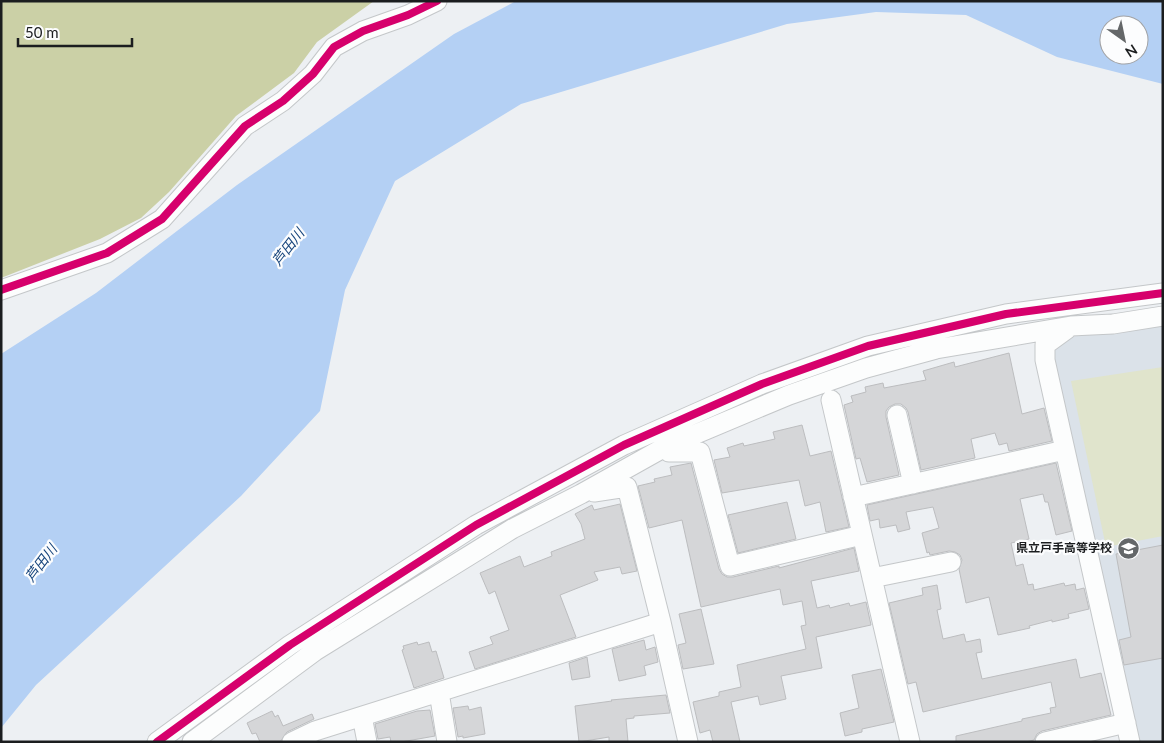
<svg xmlns="http://www.w3.org/2000/svg" width="1164" height="743" font-family="Lato,'Noto Sans JP',sans-serif">
<style>
.built{fill:#dbe2e9}
.green{fill:#e0e4cc}
.forest{fill:#cbd0a6}
.water{fill:#b4d0f4;fill-rule:evenodd}
.building{fill:#d5d6d8;stroke:#bcbdbf}
.lines{fill:none;stroke-linecap:round;stroke-linejoin:round}
.minor-casing{stroke:#c4c7c9;stroke-width:21}
.minor{stroke:#fcfdfd;stroke-width:19}
.cycleway-casing{stroke:#fcfdfe;stroke-width:11}
.cycleway{stroke:#d6006c;stroke-width:8}
.labels{text-anchor:middle;stroke-width:4.5;stroke-linejoin:round;paint-order:stroke}
.poi-label{font-size:12px;font-weight:bold;fill:#1b1d1f;stroke:#fcfdfe;text-anchor:end}
.water-label{font-size:14px;font-style:italic;fill:#17457c;stroke:#fcfdfe}
</style>
<rect width="100%" height="100%" fill="#edf0f3"/>
<path class="built" d="M1163,324v418h-27l-87,-388 15,-18z"/>
<path class="green" d="M1163,367v169l-57,11 -35,-166z"/>
<path class="forest" d="M1,1h373l-57,41 -23,31 -58,43 -67,76 -28,26 -41,21 -99,39z"/>
<path class="water" d="M516,1h647v83l-106,-27 -91,-42 -90,-3 -89,12 -266,80 -126,77 -50,109 -25,121 -79,85 -205,189 -35,43v-374l95,-61 141,-108 217,-151zM1109,25h30v30h-30z"/>
<path class="building" d="M1009,353l13,61 22,-6 8,33 -43,10 -2,-8 -8,2 -4,-12 -24,6 4,19 -54,12 -13,-58 -2,-4 -5,-4h-6l-6,3 -3,4v6l13,58 -32,7 -7,-24 -4,1 -12,-54 9,-3 -2,-6 15,-4 -1,-5 18,-4 1,5 42,-8 -3,-9 31,-9 1,5z
M802,425l8,31 21,-5 18,76 -23,5 -6,-30 -15,4 -6,-26 -77,13 -8,-33 16,-3 -3,-9 16,-5 1,3 31,-7 -2,-7z
M691,463l28,106 3,5 5,3h6l46,-11v2l75,-20 5,23 -48,10 6,27 12,-3 1,3 19,-5 1,3 16,-4 5,23 -55,12 6,31 -41,8 5,23 -26,6 -2,-9 -27,6 9,40h-27l-3,-12 -10,3 -7,-31 26,-6v-4l22,-5 -4,-22 69,-16 -5,-23 5,-1 -4,-24 -19,4 -3,-16 -79,18 -19,-87 -33,8 -11,-42 17,-4 -1,-3 18,-4 -2,-8z
M1056,463l16,68 -16,4 -8,-33h-3l-2,-8 -23,5 9,40 -18,4 5,23 7,-2 5,21 5,-1 1,6 30,-7 1,3 10,-2 1,6 8,-2 5,21 -21,5 1,4 -17,4v-2l-23,6 1,2 -32,7 -9,-38 -23,6 -7,-34 3,-9 -2,-5 -5,-3 -6,-1 -19,4 -1,-3 -2,1 -5,-20 17,-5 -6,-21 -27,5 4,17 -12,3 -2,-7 -16,3 -1,-9 -9,2 -3,-16z
M787,502l9,37 -58,14 -10,-38z
M620,504l17,67 -15,3 -2,-7 -26,5 4,8 -38,15 16,42 -101,32 -6,-17 24,-8 -3,-7 19,-7 -14,-39 -6,3 -9,-21 40,-17 4,11 28,-11 -1,-4 34,-13 -4,-15 -6,-10 17,-9 2,5z
M1163,545v113l-39,7 -5,-25 12,-3 -15,-83z
M937,585l4,24 -4,1 6,29 21,-5 2,8 14,-3 2,13 -6,1 6,26 94,-20 4,19 21,-5 10,42 -69,16 -5,3 -3,6 -8,2h-70v-6l66,-15v-2l29,-6 -1,-5 6,-1 -5,-25 -128,30 -7,-30 -8,2 -19,-81 34,-8 -1,-7z
M701,609l13,55 -31,5 -5,-24 8,-2 -7,-29z
M644,640l2,10 9,-3 3,15 -14,4 2,9 -27,6 -7,-32z
M417,642l1,3 11,-3 3,10 4,-1 8,27 -30,10 -12,-38 2,-1 -1,-3z
M587,657l3,20 -18,3 -3,-17z
M881,669l13,53 -32,7v3l-17,4 -5,-23 19,-5 -7,-33z
M666,695l4,18 -36,3v2l-8,1 2,23h-19v-5l-30,5 -4,-36 37,-5 -1,-1z
M468,706l1,4 12,-3 4,27 -22,4v-2l-5,1 -5,-29z
M430,710l5,26 -34,6h-10l-1,-5 -12,2 -3,-15 42,-13z
M272,711l3,6 3,-2 5,11 29,-12 2,5 -27,13 -7,10h-20l-4,-9 -4,1 -5,-11z"/>
<g class="lines">
<defs>
<path id="minor" d="M1,290l106,-37 55,-34 83,-93 38,-25 30,-27 21,-27 29,-16 45,-16 29,-14
M1067,329l-22,16v15l85,382
M831,400l79,342
M897,415l16,69
M665,447l4,5h31l30,114 132,-31
M594,492l33,-5 34,135 27,120
M853,497l212,-47
M872,578l79,-16
M439,692l8,50
M362,716l5,26
M157,742l133,-97 186,-120 148,-80 138,-61 106,-38 138,-32 157,-21
M192,742l123,-91 197,-122 69,-35 84,-47 124,-52 77,-27 70,-19 135,-23 42,-2 50,-8
M292,742l23,-11 346,-109
M1045,742l81,-19"/>
</defs>
<use href="#minor" class="minor-casing"/>
<use href="#minor" class="minor"/>
<defs>
<path id="cycleway" d="M1,290l106,-37 55,-34 83,-93 38,-25 30,-27 21,-27 29,-16 45,-16 29,-14
M157,742l133,-97 186,-120 148,-80 138,-61 106,-38 138,-32 157,-21"/>
</defs>
<use href="#cycleway" class="cycleway-casing"/>
<use href="#cycleway" class="cycleway"/>
</g>
<defs>
<symbol id="school-disc" viewBox="-11 -11 22 22"><circle r="9.5" fill="#646769" stroke="#fcfdfe"/><path d="M0-5L7-2L0 1L-7-2ZM-4 1L0 2.5L4 1V4Q0 6-4 4Z" fill="#fff"/></symbol>
</defs>
<g fill-rule="evenodd">
<use href="#school-disc" x="1116" y="536" width="25" height="25"/>
</g>
<g class="labels">
<g class="poi-label">
<text x="1112" y="552">県立戸手高等学校</text>
</g>
<g class="water-label">
<text transform="translate(288 247) rotate(-52)" y="5">芦田川</text>
<text transform="translate(41 563) rotate(-53)" y="5">芦田川</text>
</g>
</g>
<rect width="1164" height="743" fill="none" stroke="#1b1d1f" stroke-width="5"/>
<g transform="translate(1124 40) rotate(147)"><circle r="24" fill="#fcfdfe" stroke="#a2a3a5"/>
<path d="M0-4L9 19L0 12L-9 19Z" fill="#646769"/>
<text y="-8" font-size="14" font-weight="bold" text-anchor="middle" fill="#1b1d1f">N</text>
</g>
<path d="M18 38v8h114v-8" fill="none" stroke="#1b1d1f" stroke-width="2.5"/>
<text x="25" y="38" font-size="15" fill="#1b1d1f" stroke="#fcfdfe" stroke-width="4" paint-order="stroke">50 m</text>
</svg>
